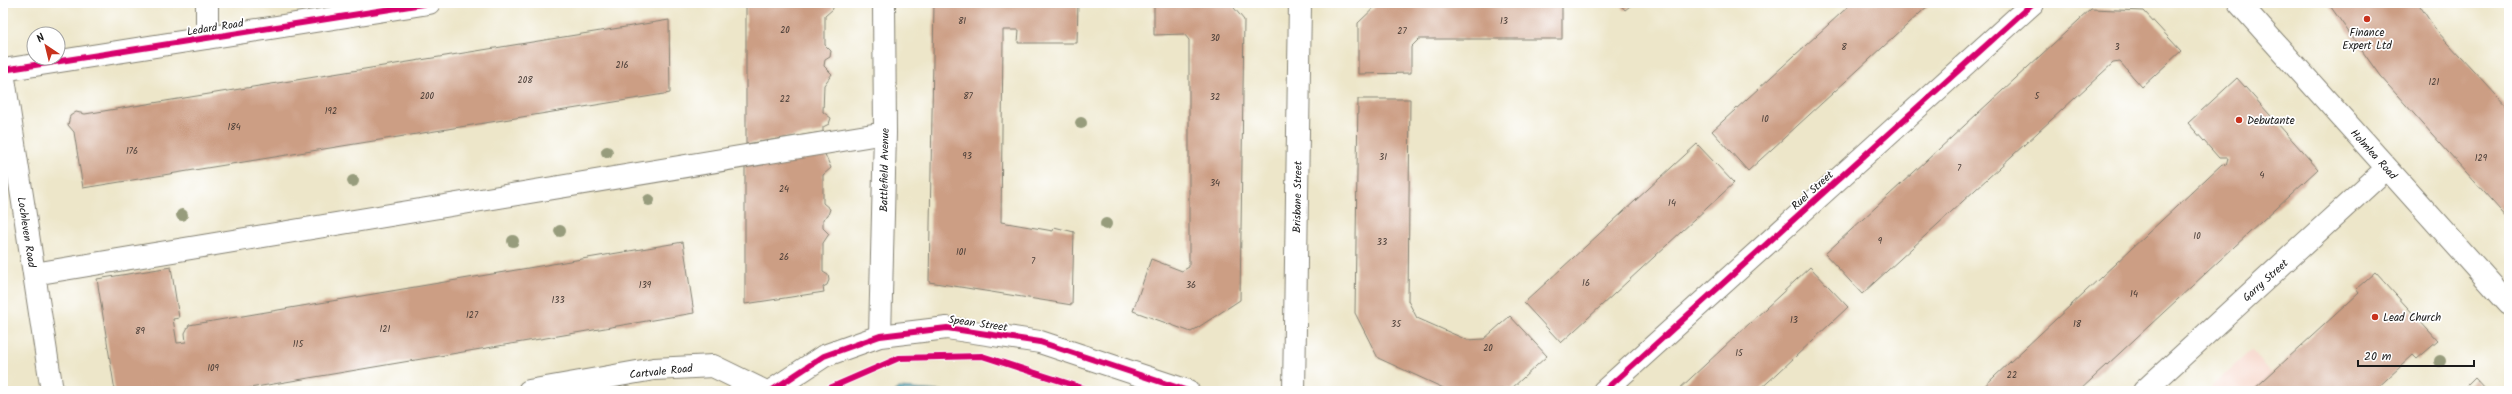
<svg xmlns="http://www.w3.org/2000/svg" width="2512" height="394" font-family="Kalam,sans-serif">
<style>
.built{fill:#f6d2c5}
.water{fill:url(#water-waves);stroke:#346874}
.building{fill:#cc9e84}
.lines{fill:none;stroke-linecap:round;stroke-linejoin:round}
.minor-casing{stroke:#848172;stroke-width:24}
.minor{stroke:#fff;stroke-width:22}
.cycleway-casing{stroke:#fff;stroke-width:8}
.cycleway{stroke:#d6006c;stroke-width:6}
.tree{fill:#979c7c}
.poi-dot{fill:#c8321e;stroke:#fff;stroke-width:1.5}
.labels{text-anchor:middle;stroke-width:3.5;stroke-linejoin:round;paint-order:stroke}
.number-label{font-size:9px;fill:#483c36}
.street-label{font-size:11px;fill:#1c1c1c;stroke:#fff}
.poi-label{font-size:11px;fill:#1c1c1c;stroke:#fff;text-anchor:start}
</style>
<defs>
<pattern id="water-waves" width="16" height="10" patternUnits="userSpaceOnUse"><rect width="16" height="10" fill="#4db4cc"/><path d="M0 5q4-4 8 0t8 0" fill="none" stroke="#3f92a5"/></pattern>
</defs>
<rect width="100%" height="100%" fill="#fff"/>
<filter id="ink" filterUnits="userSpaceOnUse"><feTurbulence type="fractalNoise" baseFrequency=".025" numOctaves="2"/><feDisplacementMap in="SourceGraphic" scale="8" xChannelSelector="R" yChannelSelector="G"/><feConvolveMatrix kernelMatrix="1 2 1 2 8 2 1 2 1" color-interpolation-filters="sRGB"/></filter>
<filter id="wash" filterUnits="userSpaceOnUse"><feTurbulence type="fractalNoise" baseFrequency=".012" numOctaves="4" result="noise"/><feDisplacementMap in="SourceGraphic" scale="16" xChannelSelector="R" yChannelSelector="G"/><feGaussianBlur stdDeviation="0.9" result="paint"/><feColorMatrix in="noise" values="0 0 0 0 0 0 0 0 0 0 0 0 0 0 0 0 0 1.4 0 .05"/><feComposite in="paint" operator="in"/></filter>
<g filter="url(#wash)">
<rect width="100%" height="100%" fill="#ede6c9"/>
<path class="built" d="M2251,350l37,41h-81z"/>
<path class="water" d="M899,388l44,3h-49z"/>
<g id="blocks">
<path class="building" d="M746,3h86l1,6 -8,7v29l6,6 -1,6 -5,3 -1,6 8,8 -8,11 -1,27 8,6 -2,6 -6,3v5l-77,12z
M934,3h144l-1,40h-59l1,-13h-16v9l-2,183 52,9 1,-4 20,5 -2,73 -143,-23z
M1154,3h76l14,17 -4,280 -49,32 -58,-21 18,-52 31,12 7,-4v-227l-5,-6 -30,1z
M1379,3h183v36h-143l-8,8v26l-53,1v-51z
M1619,3h15l-9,7z
M1852,3h79l-183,168 -36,-40z
M2328,3h90l18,27 73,79v111l-129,-144z
M2091,9l53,2 37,40 -39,36 -22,-25 -7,1 -251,231 -37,-40z
M669,20l1,73 -587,95 -9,-56 -6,-7 2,-9 6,-4 9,2z
M2237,78l81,91 -239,222h-100l243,-227 4,1 2,-7h-9l-31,-35z
M1358,99h52l-2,202 9,17 50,22 17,-1 26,-23 37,40 -36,33 -61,2 -72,-33 -23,-45z
M1697,144l37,39 -173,160 -37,-40z
M824,152l7,16 -8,7v28l7,6 -2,6 -5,4v9l6,6 -6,9v29l5,3 1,5 -2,5 -4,2 1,5 -79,12v-140z
M683,242l11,71 -462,78h-117l-18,-112 74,-12 8,51 -6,1 4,24 9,-1 -1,-9 4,-8z
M1810,267l38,40 -70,66 -20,18h-81z
M2375,272l63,69 -21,18 -4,-4 -39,36h-122l107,-98 -3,-4z
M2475,378l12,13h-25z"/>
</g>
</g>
<g filter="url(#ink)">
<use href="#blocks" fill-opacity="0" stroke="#848172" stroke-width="1"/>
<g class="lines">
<defs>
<path id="minor" d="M2239,3l270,301
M207,38v-35
M3,70l426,-67
M3,72l49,319
M34,274l851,-141
M880,336l5,-203 -1,-130
M529,391l125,-22 59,-3 51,25
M771,391l53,-35 56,-20 67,-8 93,14 148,49
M1294,391l6,-388
M1604,391l429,-388
M2144,391l243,-223"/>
</defs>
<use href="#minor" class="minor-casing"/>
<use href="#minor" class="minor"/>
<defs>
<path id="cycleway" d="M3,70l426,-67
M771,391l53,-35 56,-20 67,-8 93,14 148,49
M823,391l76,-33 83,-2 110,35
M1604,391l429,-388"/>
</defs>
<use href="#cycleway" class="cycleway-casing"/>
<use href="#cycleway" class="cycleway"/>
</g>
<g class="tree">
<circle cx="1081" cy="123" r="6"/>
<circle cx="607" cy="152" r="6"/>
<circle cx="353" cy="181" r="6"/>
<circle cx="649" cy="200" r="6"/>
<circle cx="182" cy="215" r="6"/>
<circle cx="1106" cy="224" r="6"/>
<circle cx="560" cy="231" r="6"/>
<circle cx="513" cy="241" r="6"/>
<circle cx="2440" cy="361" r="6"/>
</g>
</g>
<g class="poi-dot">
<circle cx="2367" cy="19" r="4"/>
<circle cx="2239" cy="120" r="4"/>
<circle cx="2375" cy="317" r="4"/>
</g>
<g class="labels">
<g class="number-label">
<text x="962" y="24">81</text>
<text x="1504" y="24">13</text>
<text x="785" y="33">20</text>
<text x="1402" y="34">27</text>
<text x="1215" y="41">30</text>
<text x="1844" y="50">8</text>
<text x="2117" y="50">3</text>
<text x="622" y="68">216</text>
<text x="525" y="83">208</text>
<text x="2434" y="85">121</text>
<text x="427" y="99">200</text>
<text x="968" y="99">87</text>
<text x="2037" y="99">5</text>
<text x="1215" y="100">32</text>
<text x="785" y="102">22</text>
<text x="331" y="114">192</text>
<text x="1765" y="122">10</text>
<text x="234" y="130">184</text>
<text x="132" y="154">176</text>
<text x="967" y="159">93</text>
<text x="1383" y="160">31</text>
<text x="2481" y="161">129</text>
<text x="1959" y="171">7</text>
<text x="2262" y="178">4</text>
<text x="1215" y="186">34</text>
<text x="784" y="192">24</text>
<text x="1672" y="206">14</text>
<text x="2197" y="239">10</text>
<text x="1880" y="244">9</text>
<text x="1382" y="245">33</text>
<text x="961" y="255">101</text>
<text x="784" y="260">26</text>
<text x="1033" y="264">7</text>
<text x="1586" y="286">16</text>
<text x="645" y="288">139</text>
<text x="1191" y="288">36</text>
<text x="2134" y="297">14</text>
<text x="558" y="303">133</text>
<text x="472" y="318">127</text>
<text x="1794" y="323">13</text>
<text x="1396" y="327">35</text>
<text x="2077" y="327">18</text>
<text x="385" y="332">121</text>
<text x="140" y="334">89</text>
<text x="298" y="347">115</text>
<text x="1488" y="351">20</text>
<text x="1739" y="356">15</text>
<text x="213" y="371">109</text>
<text x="2012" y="378">22</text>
</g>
<g class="street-label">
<text transform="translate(215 27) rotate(-9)" y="4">Ledard Road</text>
<text transform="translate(2374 154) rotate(48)" y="4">Holmlea Road</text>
<text transform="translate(884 170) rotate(-89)" y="4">Battlefield Avenue</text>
<text transform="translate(1812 190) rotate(-42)" y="4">Ruel Street</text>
<text transform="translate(1297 197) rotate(-89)" y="4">Brisbane Street</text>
<text transform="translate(27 232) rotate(81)" y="4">Lochleven Road</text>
<text transform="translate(2265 280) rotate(-42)" y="4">Garry Street</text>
<text transform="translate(978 323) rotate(8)" y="4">Spean Street</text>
<text transform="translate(661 371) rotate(-6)" y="4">Cartvale Road</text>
</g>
<g class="poi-label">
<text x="2367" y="36" text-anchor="middle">Finance<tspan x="2367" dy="13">Expert Ltd</tspan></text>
<text x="2247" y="124">Debutante</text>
<text x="2383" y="321">Lead Church</text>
</g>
</g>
<rect width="2512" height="394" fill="none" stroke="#fff" stroke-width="16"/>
<g transform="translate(46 46) rotate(325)"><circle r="19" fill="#ffffff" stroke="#a4a4a4"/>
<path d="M0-3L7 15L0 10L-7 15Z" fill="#c8321e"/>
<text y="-6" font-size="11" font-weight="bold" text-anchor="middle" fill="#1c1c1c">N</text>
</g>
<path d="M2358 360v6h116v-6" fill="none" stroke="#1c1c1c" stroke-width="2"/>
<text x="2364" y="360" font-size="12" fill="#1c1c1c" stroke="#ffffff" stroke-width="3" paint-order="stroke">20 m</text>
</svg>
